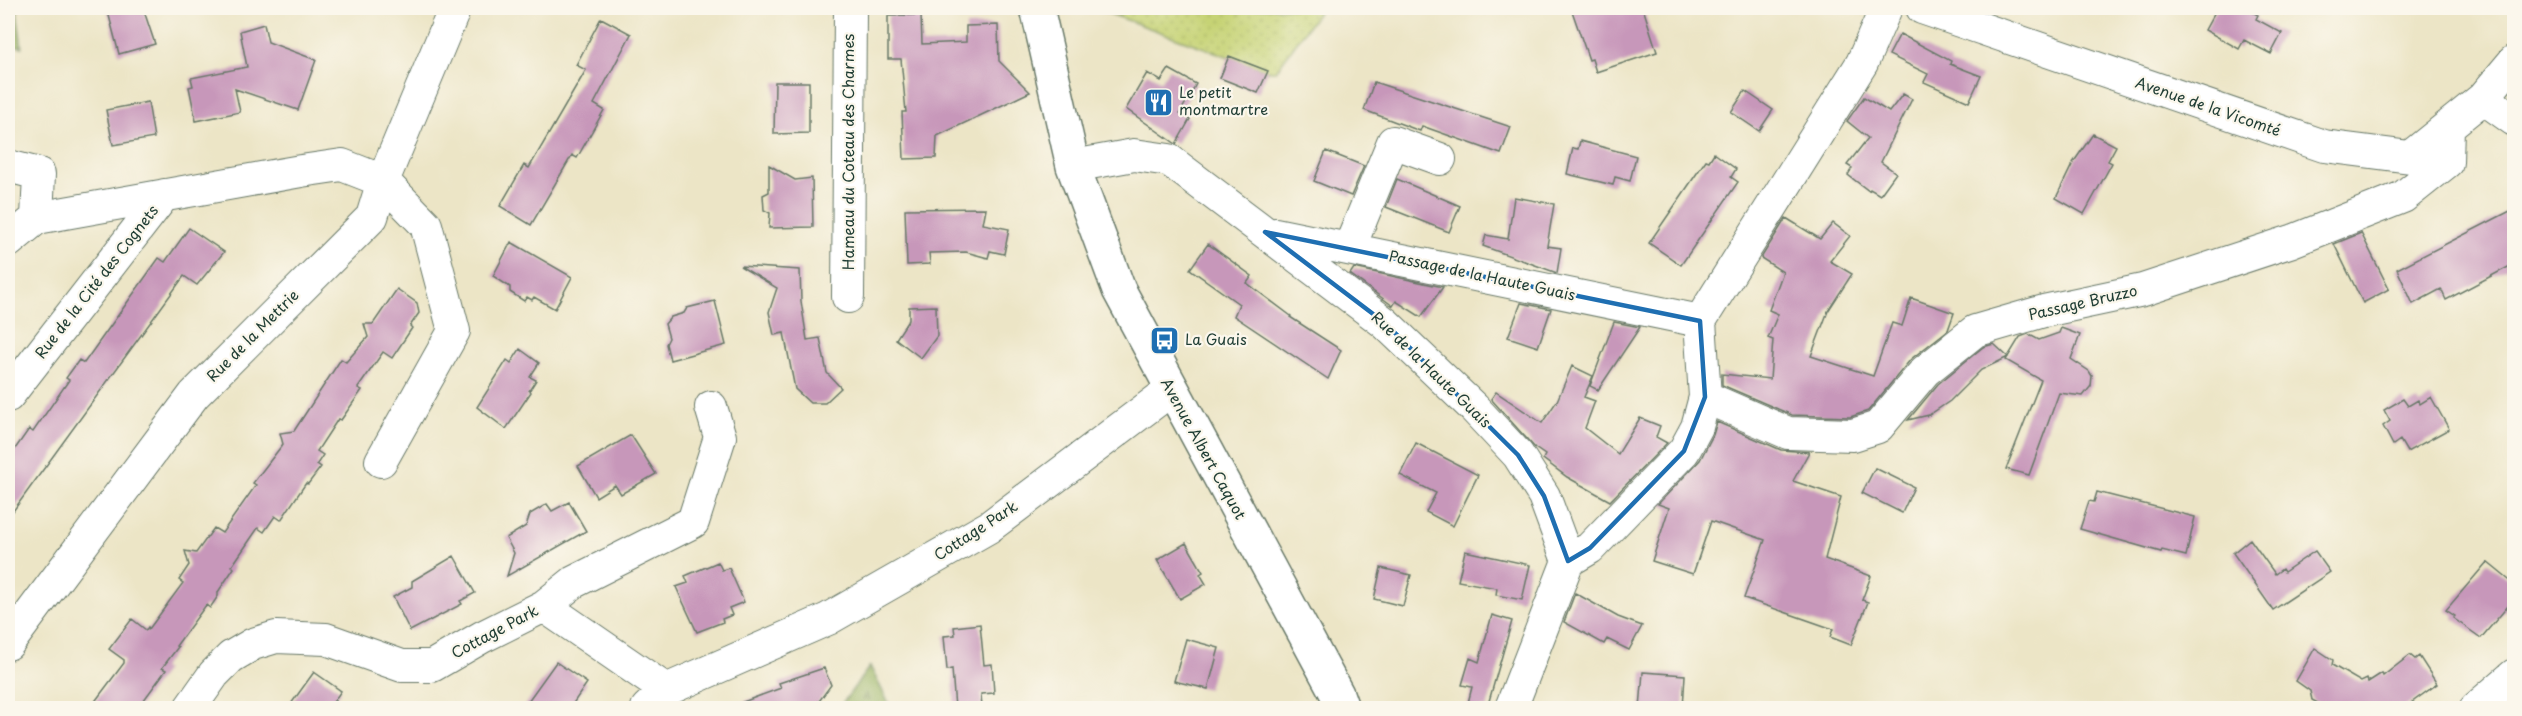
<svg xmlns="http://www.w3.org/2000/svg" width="2522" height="716" font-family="'Playpen Sans',sans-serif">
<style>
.grass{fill:url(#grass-dots);stroke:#728854;stroke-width:1.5}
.forest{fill:url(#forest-firs);stroke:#5e794d;stroke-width:1.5}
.building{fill:#c797ba}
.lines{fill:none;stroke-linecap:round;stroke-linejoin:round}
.minor-casing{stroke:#677867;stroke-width:34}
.secondary-casing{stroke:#677867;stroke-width:36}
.minor{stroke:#fff;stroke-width:32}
.secondary{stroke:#fff;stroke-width:33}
.marked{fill:none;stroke:#1f6fb2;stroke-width:4.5;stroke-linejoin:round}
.labels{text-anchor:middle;stroke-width:4.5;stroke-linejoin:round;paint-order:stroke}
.poi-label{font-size:15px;fill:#1f3d34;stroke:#fbf7ec;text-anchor:start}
.street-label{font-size:15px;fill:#1f3d34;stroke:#fbf7ec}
</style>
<defs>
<pattern id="grass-dots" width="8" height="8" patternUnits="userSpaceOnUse" patternTransform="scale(1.5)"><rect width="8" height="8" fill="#c6d375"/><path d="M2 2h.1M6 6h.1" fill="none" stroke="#aab666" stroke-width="1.8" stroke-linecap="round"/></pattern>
<pattern id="forest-firs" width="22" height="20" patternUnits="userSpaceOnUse" patternTransform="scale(1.5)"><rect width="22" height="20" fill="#9cb566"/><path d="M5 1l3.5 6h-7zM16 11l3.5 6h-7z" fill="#7f9455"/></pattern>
</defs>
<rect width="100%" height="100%" fill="#fbf7ec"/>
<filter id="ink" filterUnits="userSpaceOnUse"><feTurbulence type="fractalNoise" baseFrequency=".0167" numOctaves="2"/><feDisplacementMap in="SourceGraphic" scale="12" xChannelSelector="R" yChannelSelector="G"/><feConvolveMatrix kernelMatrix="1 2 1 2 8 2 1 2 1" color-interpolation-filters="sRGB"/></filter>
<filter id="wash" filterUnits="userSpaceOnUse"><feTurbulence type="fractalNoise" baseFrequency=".008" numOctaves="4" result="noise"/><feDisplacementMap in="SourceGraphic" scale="24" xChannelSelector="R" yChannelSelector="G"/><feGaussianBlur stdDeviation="1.35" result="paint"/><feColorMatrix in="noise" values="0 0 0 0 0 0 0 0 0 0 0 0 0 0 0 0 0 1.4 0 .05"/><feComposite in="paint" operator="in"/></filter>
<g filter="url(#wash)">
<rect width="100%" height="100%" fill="#ece5c6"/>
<path class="grass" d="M1094,8h227l-45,63h-8z"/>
<path class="forest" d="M8,8h12l-3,4 5,35 -14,-3z
M870,666l21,42h-52z"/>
<g id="blocks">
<path class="building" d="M107,8h36l12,36 -36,10z
M1571,8h72l14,44 -61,20 -4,-13 -3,1z
M2217,8h28l13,7 -2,4 26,14 -11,21 -27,-14 -5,9 -34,-19z
M921,15l1,29 44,-2v-16l32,-1 1,36 31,31 -93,44 -1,22 -32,1 -2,-47h4l-5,-53h-13v-43z
M601,18l30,16 -37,70 10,6 -27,48 -5,-3 -41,70 -31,-19 24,-41 5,3 57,-98 -10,-5z
M264,24l4,18 48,18 -18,50 -63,-21 5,23 -44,9 -7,-34 4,-1 -2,-8 56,-11 -7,-36z
M1900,34l51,27 -1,3 31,12 -12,26 -45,-20 4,-8 -39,-19z
M1229,56l39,15 -10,22 -38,-15z
M1169,69l27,15 -16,29 10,6 -14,25 -50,-35 21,-36 14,8z
M775,82h34v51l-35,1z
M1374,82l137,45 -10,27 -79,-28 -2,5 -56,-21z
M1745,91l28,19 -14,21 -28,-19z
M1903,94l9,5 -31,63 15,11 -16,22 -10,-6 -1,2 -21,-16 4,-7 -5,-3 21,-27 -21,-17 17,-24 25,15z
M148,102l6,36 -41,7 -7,-35z
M2093,134l23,12 -8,15 4,2 -28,51 -28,-16 17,-35z
M1580,141l56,15 -6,25 -15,-4 -2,8 -46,-11 6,-26 5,1z
M1326,151l38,15 -13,30 -37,-15z
M1714,153l22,16 -5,8 7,5 -57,83 -32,-22 57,-83 3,1z
M769,165l26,15 17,-2 1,49 -44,1 1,-15 -6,-3 -1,-15 6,-3z
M1397,179l63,27 -11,26 -63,-25z
M1514,197l40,7 -7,42 14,2 -4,25 -74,-27 3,-11 22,4z
M986,208l-3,16 26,5 -5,25 -14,-3 -2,7 -22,-6 -37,1 1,11 -23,1 -2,-56z
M2514,209v55l-68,36 -5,-11 -28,15 -16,-35z
M1786,218l34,21 13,-16 17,13 -20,25 22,13 -24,37 -17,45 62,20 19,-53 10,3 9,-28 43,15 -6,17 -37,29 -43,52 -18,6 -58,-2 -70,-30v-11l48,5 3,-39 -5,-2 10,-24 -9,-4 14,-38 -22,-14z
M189,228l35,24 -27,33 -13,-9 -176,242v-59l21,-30 4,3 36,-52 -3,-2 13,-18 5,3 75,-105 6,4z
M2361,233l28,56 -26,14 -29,-59z
M511,242l61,35 -17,32 -21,-12 -2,3 -5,-3 -3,4 -14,-9v-5l-17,-11z
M1208,244l44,32 -5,7 44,33 -1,1 51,33 -13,29 -94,-63 5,-12 -49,-35z
M740,266l60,4 1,31 6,39 13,-2 7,35 14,15 -16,15h-15l-15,-14 -11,-56 -10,2 -5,-23 8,-24z
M1354,268l89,19 -22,30 -25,-16 -3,5 -43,-32z
M397,289l20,14 2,10 -9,13 2,2 -20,30 -9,-6 -25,36 4,2 -21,30 -3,-1 -21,32 6,4 -6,9 4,3 -13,17 -2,-1 -25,37 -6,-4 -11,16 -6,-4 -26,38 2,2 -16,24v4l-8,12 -4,-3 -30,41 2,1 -16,21 4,2 -28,38h-48l34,-45v-3l-15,-11 23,-30 14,11 2,-3 1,2 34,-46 -4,-3 10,-15 -4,-14 11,2 18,-25 8,5 34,-48 -3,-2 30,-39 -3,-11 14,-2 47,-72 5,3 22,-25 -4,-13h9z
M715,301l11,44 -56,15 -4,-16 3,-6 -4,-14 6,-7 13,-4 3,-5z
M1521,303l30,6 -13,38 -30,-10z
M936,306l1,30 -16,22 -25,-19 13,-20v-12z
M1614,322l26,5 -42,63 -8,-4z
M2061,328l19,7 -9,24 18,12 3,5 -1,10 -8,10 -24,-3 -30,82 -23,-6 35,-89 -35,-20 14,-23 8,-3 11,6 20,-7z
M1994,344l14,13 -27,13 -31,31 -21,14 -21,5 30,-36 45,-37z
M520,349l19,14 -9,14 6,3 -7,11 2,1 -25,37 -29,-22 30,-47 4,3z
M1572,366l21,10 -9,21 11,4 -10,27 33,26 22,-36 20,8 -4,11 11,6 -57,58 -43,-24 -24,-18 2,-4 -10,-7 -44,-49 5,-7 46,31 15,-22z
M2431,397l18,32 -42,23 -7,-12 -7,5 -10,-19 7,-5 -6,-11 19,-11 5,7 10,-6 2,4z
M1717,422l64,28 28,2 -16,29 48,16 -16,62 46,17 -9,24 6,2 -17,43 -21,-8 3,-8 -89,-31 21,-58 -54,-19 -18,53 -41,-13 17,-53 -11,-4 42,-44 13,-25z
M631,435l25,39 -35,20 -6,-9 -19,12 -18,-31z
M1416,443l62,32 -25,51 -27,-14 10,-19 -36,-18z
M1875,468l39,19 -12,26 -40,-20z
M2097,492l98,25 -9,39 -24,-6 -1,2 -81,-23 9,-28 5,1z
M569,502l17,29 -79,45 7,-23 -8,-15 20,-12 4,-12 17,-10 5,7z
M2250,539l25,35 7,-5 2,3 31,-21 15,21 -57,38 -40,-57z
M1186,543l17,29 -3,2 6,10 -26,15 -23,-39z
M1465,551l65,14 -8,35 -26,-5 1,-7 -39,-7z
M454,556l21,37 -15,8 2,3 -52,27 -17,-34 19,-10v-6z
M718,562l4,8 7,-2 15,34 -15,6 3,7 -10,4 1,3 -26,10 -21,-45 12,-4 -3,-7z
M2487,562l27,22v15l-33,39 -28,-20 2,-2 -9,-6z
M1381,568l30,7 -8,31 -29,-7z
M1575,593l43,24 24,9 -13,24 -22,-11 -3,5 -40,-22z
M1492,615l20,6 -25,87h-16l-4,-1 5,-20 -10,-2 8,-27 9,4z
M980,624l4,41 8,-1 2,29 -13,1 1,14h-27l-3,-39 -5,1 -3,-34 11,-1 -1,-8z
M1186,639l33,9 -11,41 -34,-8z
M2315,648l18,12 -1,5 29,17 6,-3 1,3 14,-9 1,3 27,-21 5,4 4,-3 18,28 -33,24h-77l-15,-8 -2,-9 -14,-10z
M556,662l31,21 -17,25h-47z
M824,668l7,17 -17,23h-82v-2l49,-18 -2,-5z
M314,672l27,19 -12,17h-41z
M1643,672l42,3 -2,33h-43z"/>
</g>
</g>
<g filter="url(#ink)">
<use href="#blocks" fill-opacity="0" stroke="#677867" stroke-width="1.5"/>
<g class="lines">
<defs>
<path id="minor" d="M1922,8l402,138 86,11 73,-59 31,-37
M2483,98l31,22
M8,166l31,8 -2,44
M1073,166l61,-11 35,5 216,163 89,85 44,47 26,41 24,65 -57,147
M1275,234l425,87
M8,242l29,-24 264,-47 41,-6 41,16 43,44 28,106 -73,130
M1349,249l44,-107 47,17
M848,297l2,-289
M8,396l156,-201
M1705,397l83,36 65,2 25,-8 47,-56 50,-40 69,-20 99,-21 149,-49 111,-44 44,-35 1,-35
M1568,561l22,-13 94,-97 13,-24 8,-30 -5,-76 162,-258 24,-55
M544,606l122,84
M8,644l186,-249 178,-178 11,-36 72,-173
M190,708l24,-34 17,-17 22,-13 23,-7 50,2 76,27h30l50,-29 62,-31 30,-24 119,-60 27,-85 -9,-30
M647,708l19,-18 162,-71 161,-92 182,-137
M2476,708l38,-33"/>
<path id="secondary" d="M1037,8l36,158 46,124 218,404 5,14"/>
</defs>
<use href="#minor" class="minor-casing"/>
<use href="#secondary" class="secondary-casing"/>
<use href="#minor" class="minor"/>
<use href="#secondary" class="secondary"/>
</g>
</g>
<path class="marked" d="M1265,232l435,89 5,76 -21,54 -94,97 -22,13 -24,-65 -26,-41 -133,-132z"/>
<defs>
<symbol id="restaurant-square" viewBox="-11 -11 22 22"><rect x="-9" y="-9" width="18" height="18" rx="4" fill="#1f6fb2" stroke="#fbf7ec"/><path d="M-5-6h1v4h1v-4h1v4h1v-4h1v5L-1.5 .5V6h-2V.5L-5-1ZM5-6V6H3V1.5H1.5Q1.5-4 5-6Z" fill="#fff"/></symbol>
<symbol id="bus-square" viewBox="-11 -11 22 22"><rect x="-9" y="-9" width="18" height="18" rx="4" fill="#1f6fb2" stroke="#fbf7ec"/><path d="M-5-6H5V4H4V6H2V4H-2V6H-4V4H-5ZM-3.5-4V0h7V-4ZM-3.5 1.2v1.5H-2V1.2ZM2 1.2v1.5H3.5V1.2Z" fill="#fff"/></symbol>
</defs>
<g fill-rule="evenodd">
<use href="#restaurant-square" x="1142" y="86" width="33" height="33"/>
<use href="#bus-square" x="1148" y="324" width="33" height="33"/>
</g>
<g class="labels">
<g class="poi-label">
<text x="1179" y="98">Le petit<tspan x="1179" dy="17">montmartre</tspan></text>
<text x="1185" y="345">La Guais</text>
</g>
<g class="street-label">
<text transform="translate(2208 107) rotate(19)" y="5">Avenue de la Vicomté</text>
<text transform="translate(849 152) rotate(-90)" y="5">Hameau du Coteau des Charmes</text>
<text transform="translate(1482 276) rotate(12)" y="5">Passage de la Haute Guais</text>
<text transform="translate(97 282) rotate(-52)" y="5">Rue de la Cité des Cognets</text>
<text transform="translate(2083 303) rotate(-13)" y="5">Passage Bruzzo</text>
<text transform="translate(253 336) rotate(-45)" y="5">Rue de la Mettrie</text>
<text transform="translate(1431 370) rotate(44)" y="5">Rue de la Haute Guais</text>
<text transform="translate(1203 449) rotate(61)" y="5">Avenue Albert Caquot</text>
<text transform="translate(976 531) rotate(-33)" y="5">Cottage Park</text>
<text transform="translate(495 632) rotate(-28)" y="5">Cottage Park</text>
</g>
</g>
<rect width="2522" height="716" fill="none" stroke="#fbf7ec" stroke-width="30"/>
</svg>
